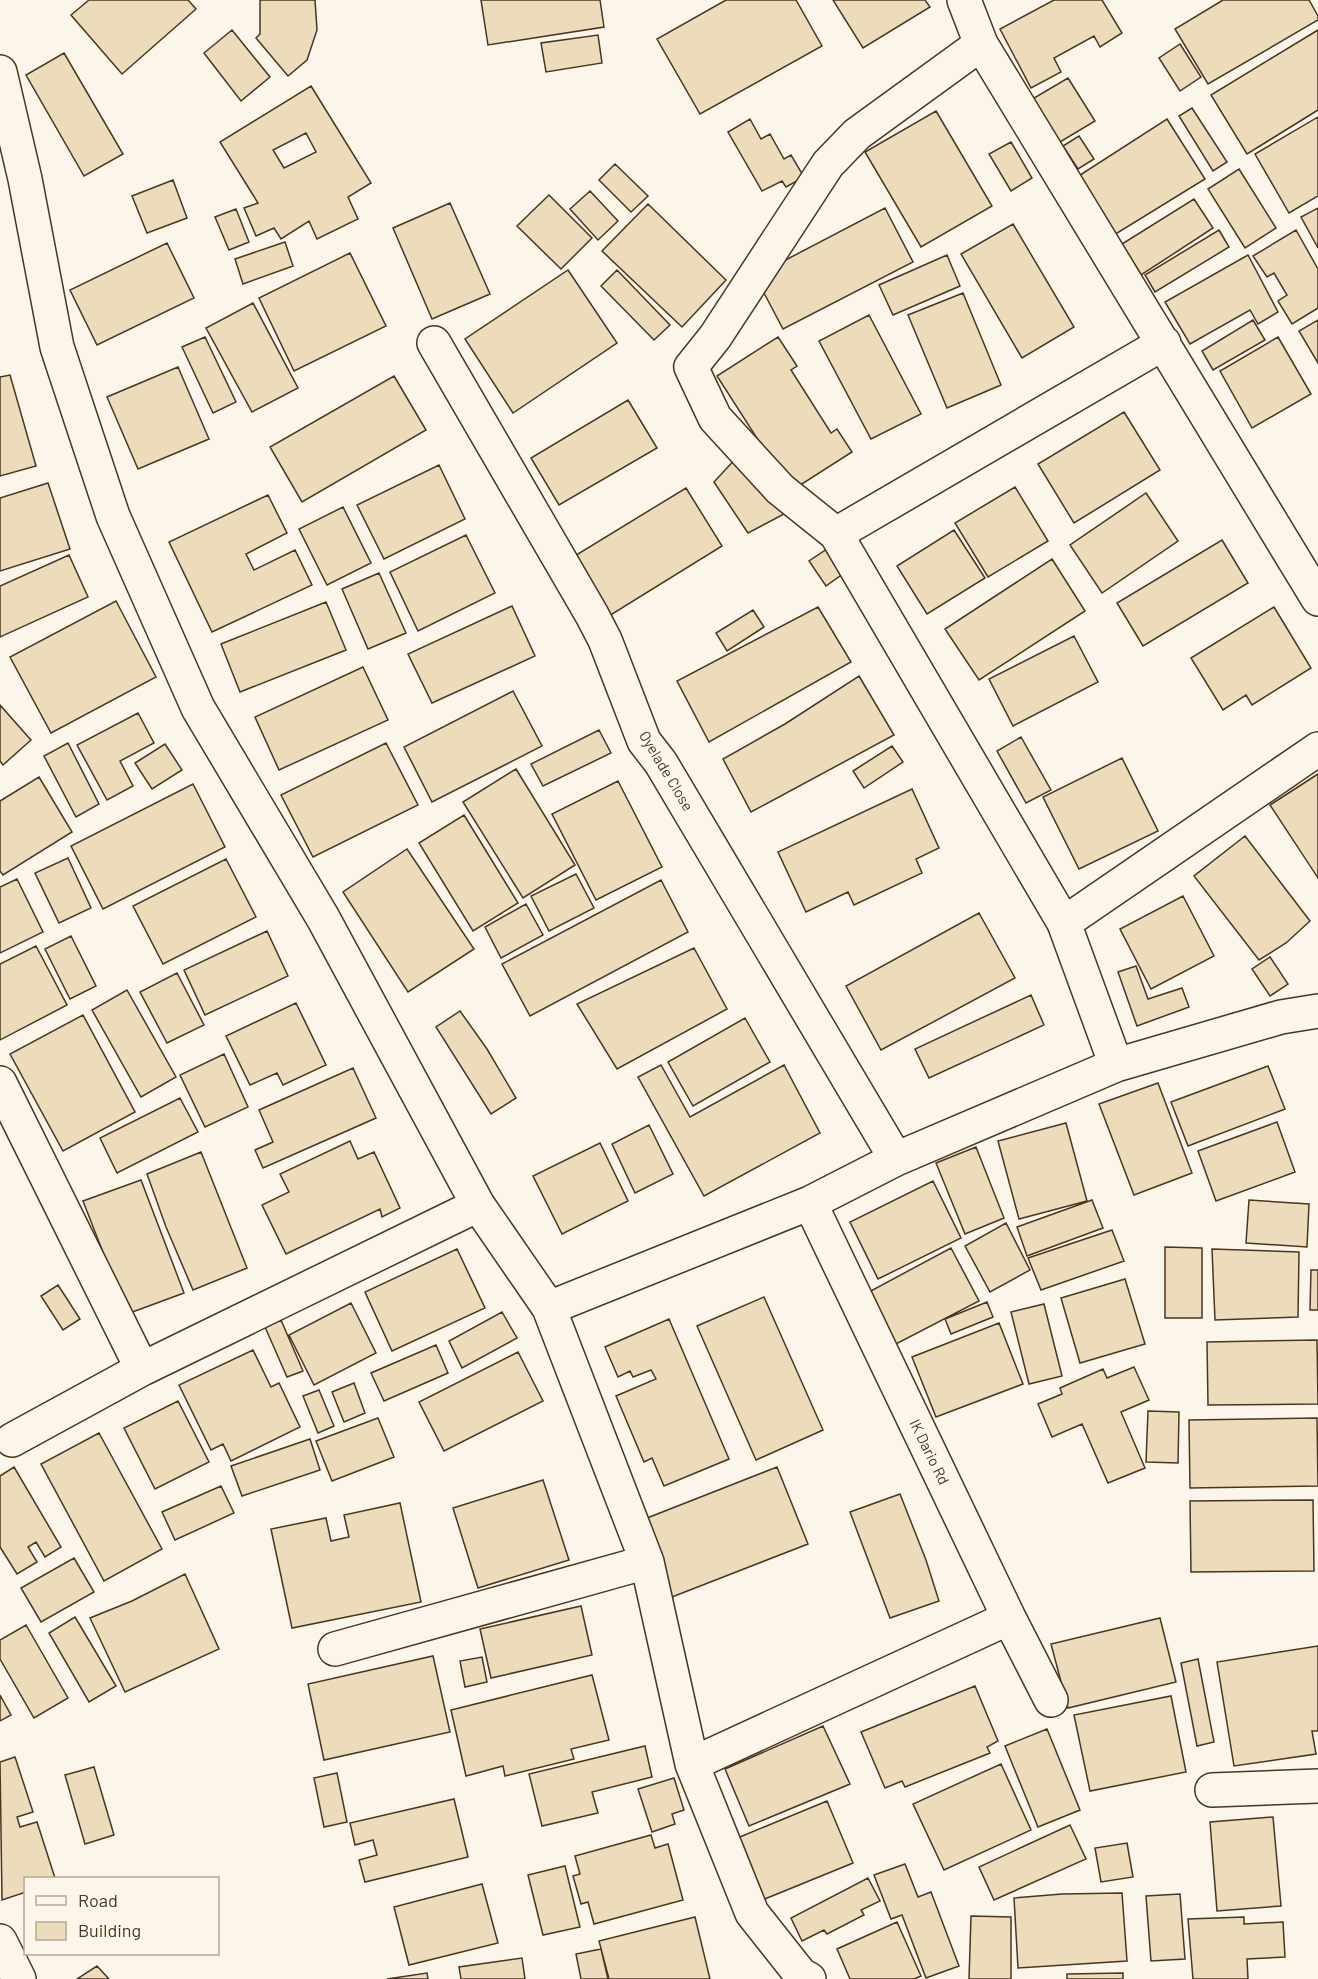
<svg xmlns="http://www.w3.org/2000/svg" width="1318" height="1979" font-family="Barlow,sans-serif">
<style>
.building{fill:#ecdcbc;stroke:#4a3520;stroke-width:1.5;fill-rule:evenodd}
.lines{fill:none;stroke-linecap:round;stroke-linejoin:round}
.minor-casing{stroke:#4a3520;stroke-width:36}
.minor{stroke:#fbf6e9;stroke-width:33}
.labels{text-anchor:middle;stroke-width:4.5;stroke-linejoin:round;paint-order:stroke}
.street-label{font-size:15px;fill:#4a3520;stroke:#fbf6e9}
</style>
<rect width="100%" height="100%" fill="#fbf6e9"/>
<path class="building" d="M89,0h99l8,9 -74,65 -51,-59z
M260,0h55l2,30 -10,30 -19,16 -32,-38 4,-4z
M481,0h119l4,27 -116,18z
M726,0h70l26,46 -122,68 -43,-75z
M833,0h92l5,7 -67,41z
M1054,0h48l20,33 -22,14 -6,-11 -40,22 7,14 -30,16 -31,-59z
M1223,0h86l9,16v4l-110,64 -33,-55z
M232,30l38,47 -29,24 -37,-48z
M1318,30v80l-71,44 -36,-59z
M598,35l4,28 -56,9 -5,-29z
M1180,44l21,33 -21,14 -21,-33z
M64,53l59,101 -39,22 -58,-101z
M1068,78l27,43 -40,24 -26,-44z
M311,86l60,97 -23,14 10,22 -41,20 -8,-18 -28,18 -7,-11 -18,8 -12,-28 14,-5 -38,-61zM306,133l10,19 -32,16 -11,-18z
M1192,108l35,54 -14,9 -34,-55z
M936,111l56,95 -71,41 -56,-95z
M1318,117v79l-29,17 -34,-59z
M750,119l11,20 9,-5 14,25 7,-4 13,22 -18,10 -4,-6 -20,10 -34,-59z
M1167,119l38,60 -91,56 -37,-58z
M1079,136l15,23 -16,10 -15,-23z
M1011,142l21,36 -21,13 -22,-37z
M615,164l33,32 -17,16 -32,-32z
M1239,169l37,59 -31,20 -37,-59z
M173,180l14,38 -40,15 -15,-37z
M590,191l28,30 -20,19 -28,-31z
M549,195l43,43 -31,31 -44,-43z
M1194,199l19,29 -72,47 -19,-31z
M450,203l40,91 -58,25 -39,-91z
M648,204l78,76 -44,47 -80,-76z
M885,208l28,54 -130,67 -28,-53z
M1318,208v40l-17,-31z
M236,209l13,33 -20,8 -14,-33z
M1013,224l61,103 -52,31 -61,-104z
M1219,230l10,17 -74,45 -10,-17z
M1296,230l22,39v39l-26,16 -14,-23 9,-6 -13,-22 -7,4 -14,-21z
M285,242l8,24 -50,18 -8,-25z
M167,243l27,55 -97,47 -27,-55z
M350,253l36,73 -92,45 -35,-73z
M947,255l13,31 -67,29 -14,-30z
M1248,255l30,57 -20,12 -8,-14 -60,34 -25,-42z
M568,270l49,73 -104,70 -48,-74z
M617,270l53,55 -16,15 -53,-54z
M963,293l38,92 -54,23 -39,-93z
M253,303l45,85 -46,24 -46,-84z
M869,315l52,99 -50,25 -52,-98z
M1253,320l12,20 -52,30 -11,-19z
M1318,320v43l-19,-32z
M205,337l31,65 -23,11 -31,-66z
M778,337l19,29 -6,4 40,63 6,-4 15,23 -61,39 -74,-115z
M1278,337l33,57 -59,34 -32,-57z
M178,367l31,72 -71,30 -31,-72z
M10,375l26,91 -36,10v-99z
M394,376l32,54 -124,72 -32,-55z
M628,400l29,48 -98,57 -28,-47z
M1124,412l36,58 -86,53 -36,-59z
M739,455l45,59 -36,19 -34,-51z
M439,465l26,54 -81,40 -27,-54z
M48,483l22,66 -70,22v-73z
M1015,487l33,54 -60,36 -33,-54z
M686,488l36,58 -113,70 -36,-59z
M1146,493l32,48 -76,52 -32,-48z
M268,495l19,38 -41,21 8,16 41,-20 17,35 -100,47 -43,-90z
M343,507l28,56 -44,22 -28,-56z
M954,530l31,48 -58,36 -30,-48z
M466,535l29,58 -77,38 -28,-59z
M1222,540l26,43 -105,63 -26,-43z
M827,549l17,24 -18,13 -17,-25z
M69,555l19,42 -88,40v-51z
M1052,559l33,52 -106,69 -34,-51z
M379,573l27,60 -38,16 -26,-60z
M116,601l40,76 -105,56 -41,-76z
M326,602l20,48 -106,42 -19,-48z
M512,606l23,50 -103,47 -24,-49z
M818,607l33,55 -142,80 -32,-61z
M1274,607l37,61 -59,37 -6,-10 -23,15 -32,-52z
M753,610l11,17 -37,24 -11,-18z
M1074,636l24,46 -85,44 -24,-47z
M363,667l25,53 -109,50 -24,-53z
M859,676l35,59 -143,77 -28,-53 62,-35z
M513,691l29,55 -110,56 -28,-55z
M0,705l31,35 -28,25 -3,-4z
M138,713l16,30 -34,18 13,25 -26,14 -30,-55z
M599,730l12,23 -68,33 -12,-22z
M1021,737l30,53 -25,13 -29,-52z
M68,743l31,61 -23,13 -32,-61z
M386,743l32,62 -105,52 -32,-62z
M165,744l17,26 -30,19 -17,-26z
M892,746l11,16 -39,26 -11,-17z
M1122,758l36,73 -79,38 -36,-72z
M516,769l59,96 -52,33 -60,-96z
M1318,774v104l-48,-73z
M39,777l33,55 -69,43 -3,-4v-70z
M618,781l44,86 -66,33 -44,-86z
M193,784l32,63 -122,62 -32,-63z
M912,789l27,59 -23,11 6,14 -68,32 -6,-13 -42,20 -28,-60z
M464,815l54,88 -45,28 -54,-88z
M1245,836l65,85 -24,22 -27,17 -65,-84z
M407,849l67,100 -66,43 -65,-100z
M68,858l23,50 -32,15 -24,-50z
M226,859l30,58 -93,47 -30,-58z
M576,874l18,34 -45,23 -18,-35z
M17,879l26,53 -43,21v-66z
M661,880l27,52 -158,84 -28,-52z
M1183,896l31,60 -63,33 -31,-60z
M526,904l17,31 -42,23 -16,-31z
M979,913l36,65 -134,72 -35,-64z
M267,931l21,45 -83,39 -21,-45z
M71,936l25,50 -26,13 -25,-50z
M36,946l31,59 -67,35v-76z
M694,948l33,61 -110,60 -40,-65z
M1270,957l18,27 -18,12 -18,-27z
M1136,966l12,33 34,-11 7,19 -52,19 -19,-54z
M177,973l27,52 -37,18 -27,-51z
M127,990l49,87 -35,20 -49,-87z
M1031,995l13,30 -115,53 -14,-29z
M296,1003l30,62 -43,20 -6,-12 -27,12 -24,-49z
M460,1011l27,38 29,49 -25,16 -55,-87z
M83,1015l52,97 -72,39 -53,-97z
M745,1018l25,44 -77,44 -25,-44z
M224,1054l24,53 -43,20 -25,-52z
M661,1065l29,52 94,-52 36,68 -116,63 -66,-119z
M1268,1066l17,43 -97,37 -17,-44z
M353,1068l23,50 -113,50 -8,-18 18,-8 -14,-32z
M1158,1083l34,90 -58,22 -35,-91z
M180,1098l18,34 -81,41 -17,-35z
M1277,1122l18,50 -79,29 -18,-50z
M1066,1123l21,78 -68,18 -21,-78z
M649,1125l24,49 -38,19 -23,-49z
M350,1141l8,18 16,-7 26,56 -18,9 -2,-8 -94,45 -24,-49 27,-13 -9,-18z
M600,1143l28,58 -66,33 -29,-58z
M976,1147l28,71 -39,16 -29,-71z
M201,1152l46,116 -54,22 -27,-63 -19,-53z
M141,1180l43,113 -57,21 -44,-113z
M933,1181l28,57 -83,41 -28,-57z
M1092,1200l11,28 -76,28 -10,-29z
M1249,1200l60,4 -2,43 -61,-4z
M1006,1223l24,47 -40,22 -25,-46z
M1112,1230l12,31 -83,29 -13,-32z
M1165,1247l37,1v70h-37z
M951,1248l28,53 -85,44 -27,-52z
M457,1249l28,59 -93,43 -27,-59z
M1212,1249l87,3 -1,65 -83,3z
M1311,1270h7v40h-8z
M1125,1279l20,65 -65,19 -19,-65z
M58,1285l22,34 -17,11 -22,-34z
M764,1297l59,133 -67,30 -59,-134z
M987,1302l6,15 -42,17 -6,-15z
M351,1303l25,50 -62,32 -25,-50z
M1044,1304l18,72 -33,8 -18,-72z
M502,1312l15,26 -55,30 -13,-27z
M669,1319l60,140 -65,27 -12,-28 -8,4 -28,-66 40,-17 -5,-9 -18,7 -3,-6 -12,6 -13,-30z
M281,1320l22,51 -16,6 -22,-50z
M999,1323l24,61 -87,33 -24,-60z
M1317,1340l1,64 -110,1 -1,-63z
M436,1345l12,28 -64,28 -13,-28z
M253,1350l18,37 8,-4 21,44 -69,34 -8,-17 -12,6 -32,-65z
M518,1352l25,49 -99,50 -25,-49z
M1134,1367l15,33 -28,12 24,56 -37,15 -26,-59 -30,13 -14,-33 24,-10 -2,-6 43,-19 4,9z
M354,1383l11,30 -21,9 -12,-30z
M319,1390l15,36 -16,7 -15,-37z
M178,1401l31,61 -54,27 -31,-61z
M1148,1411l31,1 -1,51 -32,-1z
M378,1418l16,39 -62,24 -16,-40z
M1317,1418l1,68 -128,2 -1,-68z
M99,1433l63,116 -58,32 -63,-117z
M310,1439l10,31 -78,26 -11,-30z
M14,1467l47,80 -16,10 -9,-15 -8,5 9,15 -20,12 -17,-27v-71z
M777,1467l31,77 -136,53 -30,-77z
M543,1480l26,80 -91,28 -25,-80z
M221,1486l13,27 -59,27 -13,-28z
M900,1494l26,66 13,41 -49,17 -40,-106z
M1313,1500l1,71 -123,1 -1,-71z
M400,1503l21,99 -129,26 -21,-99 55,-11 5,23 18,-4 -5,-22z
M74,1558l20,34 -53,30 -20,-34z
M185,1574l34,75 -94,43 -35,-74 42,-17z
M581,1606l11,49 -101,23 -11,-49z
M75,1617l41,69 -27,16 -40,-69z
M1160,1618l16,64 -108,26 -17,-64z
M26,1625l42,73 -34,20 -34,-59v-19z
M1318,1646v85h-6l4,23 -82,12 -17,-104z
M433,1656l17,76 -126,28 -16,-76z
M482,1657l5,25 -22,5 -5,-26z
M1198,1659l16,83 -17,4 -16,-83z
M592,1675l17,65 -38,9 3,10 -69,17 -2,-10 -37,10 -15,-66z
M975,1686l23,55 -11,6 3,6 -85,34 -3,-6 -17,7 -24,-56z
M0,1695l11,20 -11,6z
M1171,1696l15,76 -96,19 -16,-76z
M823,1726l27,58 -101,42 -24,-57z
M1047,1729l33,81 -42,17 -33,-81z
M645,1746l7,31 -60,15 6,21 -56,13 -13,-52z
M15,1757l18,55 -16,5 3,10 17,-5 18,56h-29v14l-24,8 -2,-138z
M1001,1764l30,66 -87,40 -31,-66z
M94,1767l20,68 -29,9 -20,-69z
M337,1773l10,49 -23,5 -10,-49z
M674,1778l10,32 -12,4 3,10 -23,8 -14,-43z
M454,1799l14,58 -103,25 -6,-22 18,-5 -4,-15 -18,5 -5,-22z
M827,1801l26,62 -93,38 -25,-62z
M1273,1817l8,89 -64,5 -7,-89z
M1070,1825l16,34 -92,41 -15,-33z
M651,1835l4,13 13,-4 15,56 -89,24 -6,-22 -7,2 -8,-28 7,-2 -5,-18z
M1127,1843l6,34 -32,5 -6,-34z
M905,1864l13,33 13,-5 28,74 -33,12 -24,-63 -11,4 -17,-44z
M565,1866l15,61 -37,8 -15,-60z
M868,1878l12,23 -19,9 3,5 -37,19 -3,-4 -22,11 -11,-23z
M482,1884l16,59 -89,22 -15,-58z
M1122,1893l5,68 -109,7 -4,-70 48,-4z
M1180,1894l5,65 -34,2 -5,-65z
M971,1916l40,1v62h-42z
M695,1917l15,62h-101l-10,-38z
M1244,1917v7l39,-2 2,35 -38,2 1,20h-55l-5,-60z
M897,1922l24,54 -7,3h-64l-13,-30z
M601,1949l7,30h-27l-5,-25z
M522,1958l3,21h-64l-2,-12z
M97,1966l12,13h-32z
M427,1973l1,6h-41z
M1123,1973v6h-56v-5z"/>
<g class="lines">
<defs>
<path id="minor" d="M964,0l17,44 337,555
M981,44l-124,90 -29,30 -113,173 -24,30 24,51 65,71 56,45 228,389 52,142
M0,72l25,107 32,168 56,169 85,192 125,210 155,287 71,103 98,254 45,202 60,149 49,62 8,4
M434,343l158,272 13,25 39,101 17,22 235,396
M836,534l328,-191
M1064,923l254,-174
M0,1083l142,286
M810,1203l199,415 42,82
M549,1308l261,-105 86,-44 220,-94 165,-48 37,-6
M12,1440l130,-71 336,-164
M335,1649l312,-87
M692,1764l317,-146
M1212,1790l106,-4
M0,1941l19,38"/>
</defs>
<use href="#minor" class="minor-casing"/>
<use href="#minor" class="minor"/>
</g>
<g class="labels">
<g class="street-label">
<text transform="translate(666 771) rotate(59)" y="5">Oyelade Close</text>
<text transform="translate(929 1452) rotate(64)" y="5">IK Dario Rd</text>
</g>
</g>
<rect x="24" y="1877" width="195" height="78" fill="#fbf6e9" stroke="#b4a999" stroke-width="1.5"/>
<rect x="36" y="1896" width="30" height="9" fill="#fbf6e9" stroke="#b4a999" stroke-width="1.5"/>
<text x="78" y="1907" font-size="18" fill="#4a3520">Road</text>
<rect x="36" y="1922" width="30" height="18" fill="#ecdcbc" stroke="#b4a999" stroke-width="1.5"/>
<text x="78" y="1937" font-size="18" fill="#4a3520">Building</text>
</svg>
